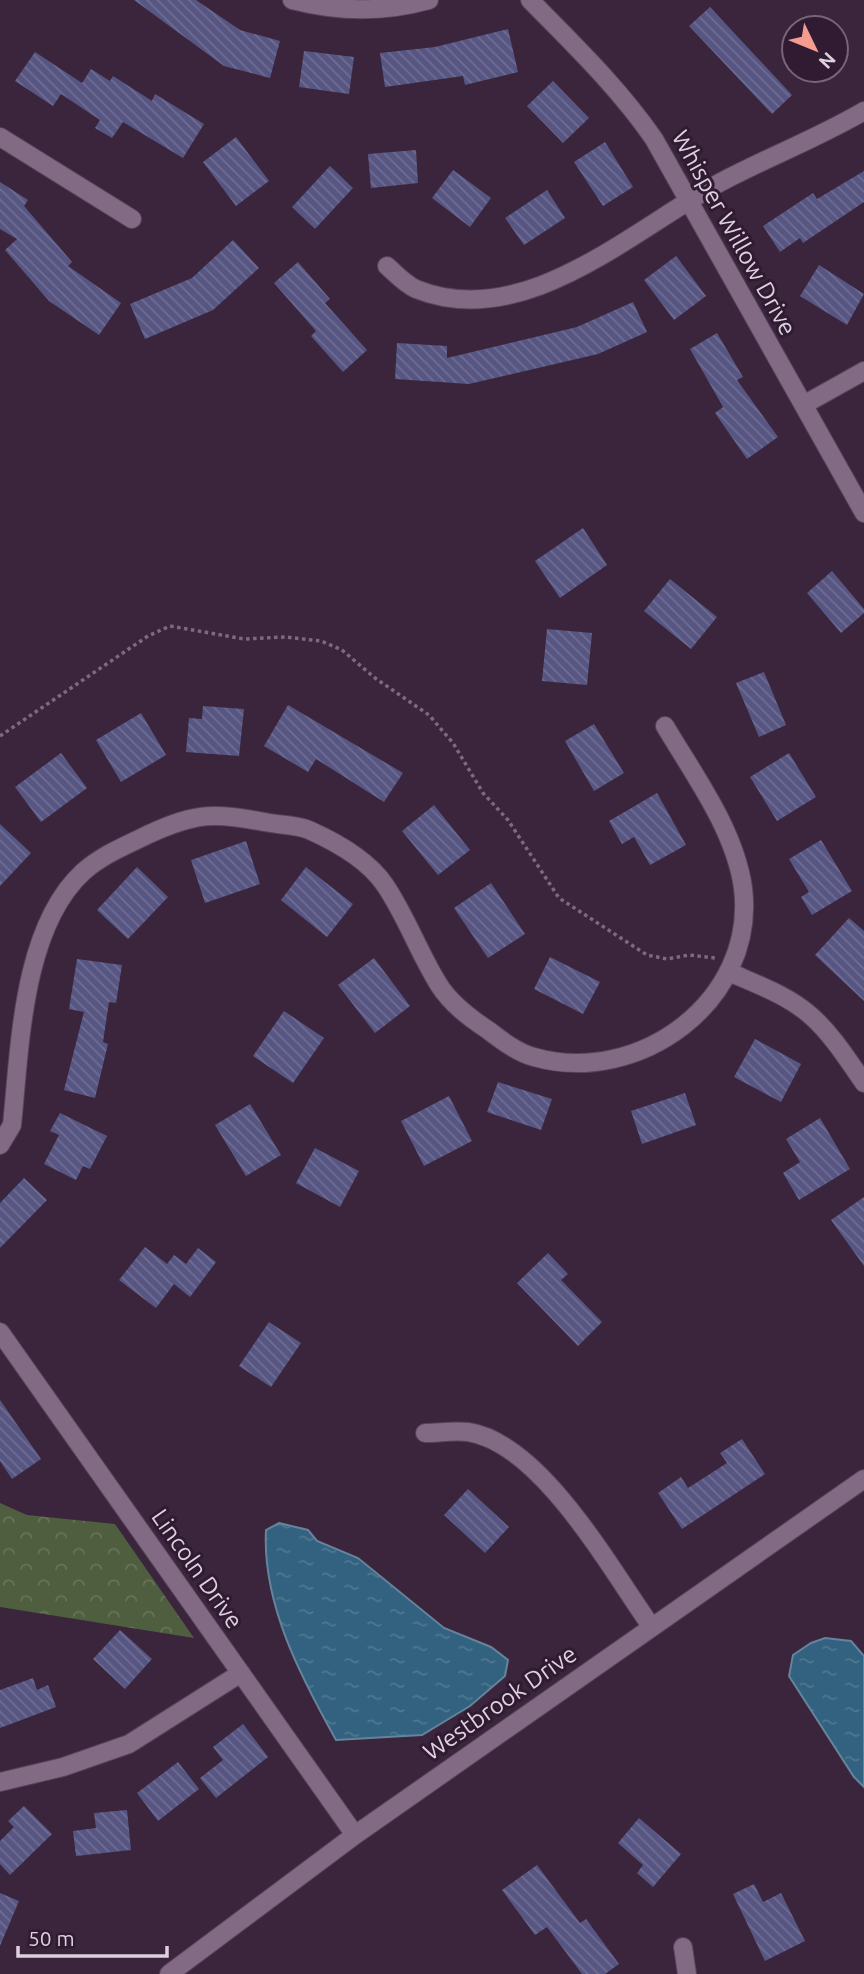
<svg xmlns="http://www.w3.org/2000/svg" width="864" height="1974" font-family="Ubuntu,sans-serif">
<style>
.forest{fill:url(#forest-crowns)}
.water{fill:url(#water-ripples);stroke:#66839c;stroke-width:2}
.building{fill:url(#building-back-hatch)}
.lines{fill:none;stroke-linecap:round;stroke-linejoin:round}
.minor-casing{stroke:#564458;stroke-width:20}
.path{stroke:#7c6a7e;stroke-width:3.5;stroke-dasharray:3.5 3.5;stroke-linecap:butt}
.minor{stroke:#826984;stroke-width:18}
.labels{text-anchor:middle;stroke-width:6;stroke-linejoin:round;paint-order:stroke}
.street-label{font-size:24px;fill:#ded1df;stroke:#301b32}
</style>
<defs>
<pattern id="forest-crowns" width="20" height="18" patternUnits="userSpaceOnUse" patternTransform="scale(1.75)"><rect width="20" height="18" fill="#4e5e3e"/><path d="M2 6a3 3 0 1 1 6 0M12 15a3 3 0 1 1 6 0" fill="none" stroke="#677459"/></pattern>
<pattern id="water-ripples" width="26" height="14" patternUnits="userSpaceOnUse" patternTransform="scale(1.75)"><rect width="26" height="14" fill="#32627f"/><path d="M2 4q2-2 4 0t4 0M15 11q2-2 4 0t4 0" fill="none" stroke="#4f7791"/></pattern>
<pattern id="building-back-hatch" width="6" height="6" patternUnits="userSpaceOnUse" patternTransform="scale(1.75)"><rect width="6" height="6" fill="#575682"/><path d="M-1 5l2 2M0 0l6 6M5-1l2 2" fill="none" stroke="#6f6d93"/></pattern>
</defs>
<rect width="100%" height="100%" fill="#3a253c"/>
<path class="forest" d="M0,1503l27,12 88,9 79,114 -194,-31z"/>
<path class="water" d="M279,1523l29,7 9,11 41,17 86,70 47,19 17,13 -3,16 -35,30 -48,29 -86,5c-35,-63 -74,-136 -70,-210z
M825,1638l26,3 13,15v131l-10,-10 -65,-101 4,-21 18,-12z"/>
<path class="building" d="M134,0h62l44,30 40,11 -10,37 -46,-12z
M710,7l82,88 -20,19 -83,-88z
M508,29l10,43 -53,13 -2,-9 -78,11 -5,-34 55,-6z
M304,51l50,6 -5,37 -50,-7z
M35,52l47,31 9,-14 19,12 3,-5 39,25 3,-7 49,30 -21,34 -60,-36 -11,16 -17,-10 5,-8 -39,-26 -8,12 -38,-25z
M553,81l36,37 -26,25 -36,-37z
M236,137l33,44 -33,25 -33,-44z
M605,142l28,45 -30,19 -29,-44z
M416,150l2,33 -47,5 -3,-34z
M330,166l23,22 -38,41 -23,-22z
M453,170l38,28 -21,29 -38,-29z
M864,171v31l-61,41 -3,-5 -20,14 -17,-26 50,-33 4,6z
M0,182l28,18 -4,6 48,56 -4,4 53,37 -22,32 -50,-34 -44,-51 12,-11 -17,-10z
M547,190l18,28 -41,27 -19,-27z
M233,240l26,28 -46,42 -68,29 -15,-35 62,-26z
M676,256l30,40 -32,24 -30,-40z
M298,262l32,37 -5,4 42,47 -24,22 -32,-36 5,-5 -42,-48z
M819,265l45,29 -17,31 -47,-29z
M633,302l14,30 -49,22 -129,30 -74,-5 2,-36 50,3v12l130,-31z
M717,333l26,44 -6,3 41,57 -31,22 -32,-46 8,-6 -33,-58z
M583,528l24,37 -47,33 -25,-37z
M832,571l32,38v4l-23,20 -34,-40z
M670,579l47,38 -26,32 -47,-38z
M547,629l45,4 -5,52 -45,-4z
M764,672l22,53 -27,12 -23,-54z
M288,705l115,68 -19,29 -68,-43 -8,13 -44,-26z
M203,706l41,3 -5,47 -53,-4 3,-34 13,1z
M141,713l25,42 -45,27 -25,-42z
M594,724l30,49 -30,18 -29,-50z
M61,753l26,35 -46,34 -26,-35z
M789,753l27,44 -39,24 -27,-44z
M657,793l29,52 -36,20 -16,-28 -12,7 -13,-23z
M434,805l36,45 -32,25 -36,-44z
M0,824l31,29 -31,33z
M821,840l31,51 -40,24 -11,-18 8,-5 -20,-33z
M246,841l14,43 -55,19 -14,-43z
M137,867l31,30 -40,42 -31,-29z
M306,867l47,37 -26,33 -46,-37z
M491,883l34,51 -37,24 -34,-50z
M849,918l15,13v70l-49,-46z
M550,957l50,25 -17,32 -49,-25z
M374,958l36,48 -35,27 -37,-48z
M77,959l45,6 -6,38 -7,-1 -6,40 5,2 -13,54 -31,-8 20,-78 -15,-3z
M284,1011l40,27 -31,45 -40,-27z
M755,1039l46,25 -20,38 -47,-25z
M498,1082l54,17 -11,31 -54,-18z
M685,1093l11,32 -54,19 -11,-33z
M449,1096l23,45 -48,25 -23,-45z
M250,1104l31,51 -35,21 -31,-51z
M60,1113l47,23 -17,33 -7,-3 -7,14 -32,-16 15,-29 -9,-4z
M820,1118l30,51 -51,31 -16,-27 17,-11 -14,-23z
M315,1148l44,23 -19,36 -44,-24z
M24,1178l23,22 -47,48v-45z
M864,1197v69l-33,-46z
M145,1247l22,17 7,-9 12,9 12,-16 18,14 -26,35 -16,-13 -18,24 -37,-28z
M548,1253l20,21 -7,6 41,42 -24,24 -61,-63z
M269,1322l32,21 -30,44 -32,-21z
M0,1400l41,59 -29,20 -12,-18z
M742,1439l23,35 -83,55 -24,-36 23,-16 7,11 39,-25 -7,-10z
M468,1489l41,38 -24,26 -41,-38z
M120,1630l32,29 -27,30 -32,-30z
M33,1678l4,12 11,-5 8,22 -56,21v-38z
M243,1724l25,33 -52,41 -16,-20 23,-18 -10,-13z
M178,1762l21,27 -41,32 -21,-28z
M24,1806l28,28 -42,41 -10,-11v-23l14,-14 -6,-6z
M127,1810l4,40 -55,6 -3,-25 23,-3 -2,-15z
M639,1818l42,36 -28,33 -16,-14 6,-8 -25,-22z
M537,1865l43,58 6,-4 33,45 -14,10h-23l-35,-47 -12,8 -33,-45z
M754,1884l9,18 18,-9 24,48 -40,20 -32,-67z
M0,1893l19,8 -19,45z"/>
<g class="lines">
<defs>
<path id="minor" d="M292,0c47,12 91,13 137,0
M530,0c44,45 88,87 124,139l210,374
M0,137l132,82
M387,266c8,7 18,18 29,23 108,44 217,-60 305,-107 47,-25 97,-44 143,-71
M805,404l59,-33
M729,972c27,12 58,23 81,43 21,18 38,45 54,68
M0,1145l12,-20c8,-77 10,-197 71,-253 19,-17 42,-26 64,-37 52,-24 67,-22 123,-12 12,2 28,2 39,7 27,12 59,30 76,55 21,31 34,68 54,100 12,19 31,33 49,45 13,10 30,23 46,27 104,30 223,-56 209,-169 -8,-58 -49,-113 -78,-162
M0,1332l355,503
M425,1433c14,0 30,-3 43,-1 73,11 143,138 183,194
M0,1782l63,-15 66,-23 112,-71
M683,1947l4,27
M169,1974l186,-139 509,-356"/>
</defs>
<use href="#minor" class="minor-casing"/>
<path class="path" d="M0,736l148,-100 22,-10 74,13 41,-2 36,4 21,9 33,28 54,37 24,28 30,50 25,27 51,78 88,57 20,4 22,-4 26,3"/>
<use href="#minor" class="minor"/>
</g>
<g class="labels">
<g class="street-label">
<text transform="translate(734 233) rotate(61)" y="8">Whisper Willow Drive</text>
<text transform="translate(197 1569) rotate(55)" y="8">Lincoln Drive</text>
<text transform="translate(500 1703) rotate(-35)" y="8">Westbrook Drive</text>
</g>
</g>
<g transform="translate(815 49) rotate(133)"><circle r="33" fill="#301b32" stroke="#766477" stroke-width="2"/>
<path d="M0-5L12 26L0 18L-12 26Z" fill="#f59c91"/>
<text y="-10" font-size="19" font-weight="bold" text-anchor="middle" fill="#ded1df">N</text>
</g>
<path d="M18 1946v10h149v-10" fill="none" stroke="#ded1df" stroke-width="3.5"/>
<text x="28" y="1946" font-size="21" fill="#ded1df" stroke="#301b32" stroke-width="5" paint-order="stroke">50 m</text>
</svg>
